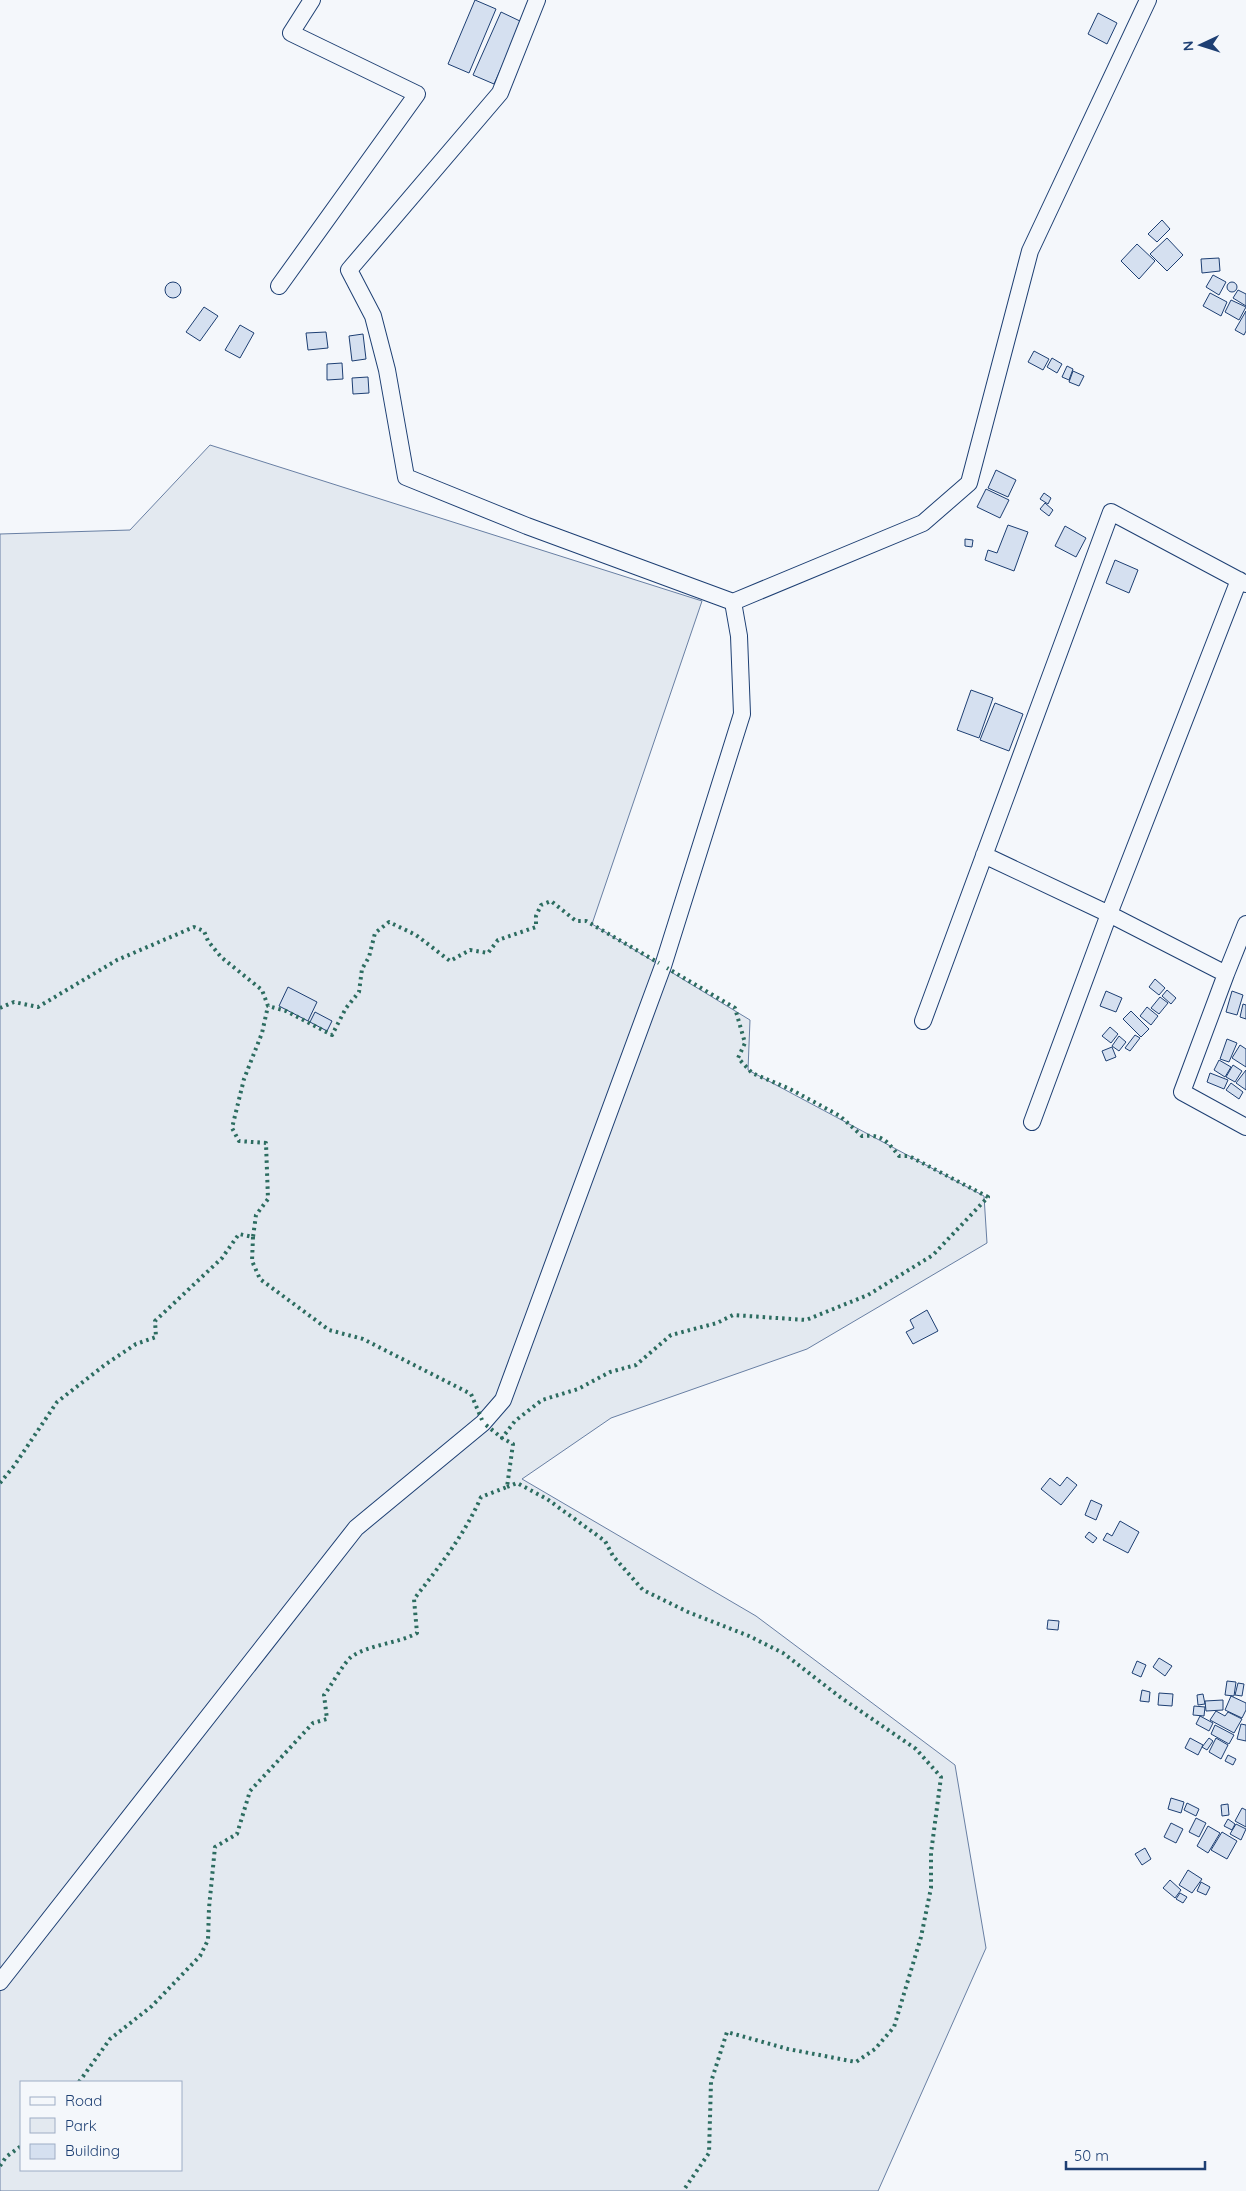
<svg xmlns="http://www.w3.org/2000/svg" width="1246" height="2191" font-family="Quicksand,sans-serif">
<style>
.green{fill:#e3e9f0;stroke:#687fa3;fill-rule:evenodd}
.building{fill:#d5e0f0;stroke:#1d3f73}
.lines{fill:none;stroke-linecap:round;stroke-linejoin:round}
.street-casing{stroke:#1d3f73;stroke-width:18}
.street{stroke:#f4f7fb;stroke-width:16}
.hedge{stroke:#2c6c60;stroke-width:4;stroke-dasharray:2.5 4;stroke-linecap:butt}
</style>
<rect width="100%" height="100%" fill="#f4f7fb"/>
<path class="green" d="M210,445l492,156 -110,323 158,96 -2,50 236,126 3,47 -180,106 -196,69 -89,61 234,137 199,149 31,183 -108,243h-878v-1657l130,-4zM21,2082h160v88h-160z"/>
<path class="building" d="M475,0l21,9 -27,64 -21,-9z
M501,12l21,10 -28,62 -21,-9z
M1098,13l19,10 -10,21 -19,-10z
M1162,220l8,9 -13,13 -9,-8z
M1167,238l16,17 -16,16 -17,-17z
M1137,244l18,17 -16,18 -18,-18z
M1219,258l1,13 -18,2 -1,-14z
M1213,275l13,7 -7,13 -13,-8z
M1227 287a5 5 0 1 1 10 0a5 5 0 1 1-10 0Z
M165 290a8 8 0 1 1 16 0a8 8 0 1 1-16 0Z
M1238,290l8,4v12l-13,-8z
M1210,293l17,9 -6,14 -18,-10z
M1231,300l15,7 -7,13 -14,-8z
M204,307l14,9 -18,25 -14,-9z
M1246,311v20l-2,4 -9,-5z
M240,325l14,8 -14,25 -15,-8z
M326,332l2,16 -20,2 -2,-17z
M363,334l3,25 -14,2 -3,-25z
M1034,351l15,8 -6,11 -15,-8z
M1052,358l10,6 -5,9 -10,-6z
M342,363l1,16 -16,1v-16z
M1067,366l6,3 -4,11 -7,-3z
M1073,371l11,5 -5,10 -10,-4z
M368,377l1,16 -16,1 -1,-16z
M996,470l20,10 -8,17 -20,-9z
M986,489l23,11 -9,18 -23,-11z
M1044,493l7,5 -3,6 -8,-5z
M1045,503l8,7 -4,6 -9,-7z
M1008,525l20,7 -14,39 -29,-11 3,-10 9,3z
M1065,526l21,12 -10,19 -21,-11z
M965,539l8,1 -1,7 -7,-1z
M1115,560l23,10 -9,23 -23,-10z
M971,690l22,8 -14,40 -22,-8z
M995,703l28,11 -14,37 -29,-11z
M1155,979l10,9 -6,7 -10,-8z
M288,987l29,15 -9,19 -29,-15z
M1167,990l9,8 -5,6 -9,-8z
M1106,991l16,7 -6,14 -16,-6z
M1232,991l11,4 -6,20 -11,-3z
M1160,997l8,6 -9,11 -8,-6z
M1243,1004l3,1v14l-6,-2z
M1147,1007l11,9 -7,9 -11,-9z
M1131,1011l18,18 -8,8 -18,-18z
M315,1012l17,9 -5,10 -17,-9z
M1110,1027l8,7 -7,9 -9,-7z
M1135,1035l5,3 -10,13 -5,-3z
M1119,1036l7,6 -7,9 -7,-5z
M1227,1039l10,4 -8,19 -9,-3z
M1240,1045l6,4v18l-14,-9z
M1112,1047l4,10 -10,4 -4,-10z
M1219,1060l12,7 -6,10 -11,-7z
M1233,1065l9,6 -7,11 -9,-5z
M1246,1070v20l-10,-7z
M1210,1073l18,7 -4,9 -17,-7z
M1231,1083l12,9 -4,7 -13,-9z
M927,1310l11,21 -25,13 -7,-12 8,-4 -4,-8z
M1067,1477l10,8 -16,20 -20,-16 9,-11 10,8z
M1091,1500l11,5 -6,15 -11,-5z
M1120,1521l19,11 -11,21 -25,-13 4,-7 5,3z
M1089,1532l8,6 -4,5 -8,-6z
M1048,1620l11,1 -1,9 -11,-1z
M1159,1658l13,8 -7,10 -12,-9z
M1137,1661l9,4 -5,12 -9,-4z
M1227,1681l9,1 -2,14 -9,-1z
M1238,1683l6,1 -2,12 -7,-1z
M1142,1690l8,2 -1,10 -9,-1z
M1159,1693l14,1 -1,12 -14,-1z
M1203,1694l2,10 -7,1 -1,-10z
M1231,1696l15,7v7l-4,8 -17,-8z
M1223,1700v10l-17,1 -1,-10z
M1194,1706l11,1 -1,9 -11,-1z
M1216,1711l9,5 3,-4 14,7 -8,14 -24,-13z
M1200,1716l13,7 -4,8 -13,-7z
M1241,1724l5,1v16l-9,-2z
M1215,1725l19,10 -5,9 -18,-10z
M1190,1738l13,7 -5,10 -13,-7z
M1209,1738l4,3 -6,9 -5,-3z
M1216,1738l12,7 -7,14 -12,-7z
M1228,1755l8,4 -3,6 -8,-4z
M1171,1798l13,4 -3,11 -13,-4z
M1187,1803l12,6 -3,7 -12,-6z
M1228,1804l1,11 -7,1 -1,-11z
M1242,1808l4,2v17l-11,-6z
M1196,1818l10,5 -7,14 -10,-5z
M1228,1819l7,5 -3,6 -8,-4z
M1171,1823l12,6 -7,14 -12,-6z
M1236,1824l10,5 -5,11 -11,-6z
M1208,1826l12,7 -12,20 -11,-7z
M1222,1832l15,9 -10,18 -16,-9z
M1145,1848l6,11 -9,6 -7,-11z
M1188,1870l14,9 -10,14 -13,-8z
M1170,1880l11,10 -6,8 -12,-10z
M1201,1882l9,5 -4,8 -9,-4z
M1180,1893l7,4 -4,6 -7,-4z"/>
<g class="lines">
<defs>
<path id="street" d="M537,0l-37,93 -151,177 24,46 14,54 19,107 121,49 206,76 190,-79 46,-40 61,-232 118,-251
M279,286l138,-192 -126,-61 21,-33
M984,855l125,59 117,60 20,-50
M1226,974l-44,118 64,35
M923,1021l188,-509 135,72
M1032,1122l77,-208 130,-334
M0,1982l356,-454 127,-105 20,-23 160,-434 79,-252 -3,-78 -6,-34"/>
</defs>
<use href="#street" class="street-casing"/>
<use href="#street" class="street"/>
<path class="hedge" d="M0,1008l14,-6 24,5 79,-47 77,-33 10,4 4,10 13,16 41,33 6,16 18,5 46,24 14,-27 13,-16 3,-23 7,-12 6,-24 14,-11 27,13 34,26 20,-11 18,3 10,-13 38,-13v-11l5,-11 10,-4 25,20h10l73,42
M253,1237l-1,24 8,18 69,51 34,9 108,55 11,26
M486,1425l16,13
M0,1483l14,-17 43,-64 49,-38 30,-20 20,-7 -1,-16 67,-63 17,-24 14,3 3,-22 12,-16 -2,-56 -27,-2 -7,-13 12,-49 18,-46 6,-27
M507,1487l10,-4 30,16 58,42 8,15 30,34 45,22 61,24 34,17 57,44 76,52 25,28 -10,76v35l-10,49 -27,90 -19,22 -19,13 -68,-13 -61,-17 -16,50 -2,71 -26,38
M79,2082l31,-43 42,-33 48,-50 8,-16 1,-32 6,-61 22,-13 13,-43 63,-68 14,-4 -3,-24c7,-9 19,-31 27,-38 19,-13 46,-13 66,-24l-3,-34c25,-32 51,-65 67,-102l26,-10 6,-43 -11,-6 13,-17 27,-21 36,-11 32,-17 26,-7 35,-30 46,-12 16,-8 73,5 62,-25 65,-40 55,-58 -79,-41h-10c-12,-15 -17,-22 -37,-20l-22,-20 -50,-27 -38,-16 -14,-15 7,-15 -10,-35 -68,-40
M0,2166l6,-9 15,-11"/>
</g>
<rect x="20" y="2081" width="162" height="90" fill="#f4f7fb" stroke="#9eadc5"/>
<rect x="30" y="2097" width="25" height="8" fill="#f4f7fb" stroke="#9eadc5"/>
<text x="65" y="2106" font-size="15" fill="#1d3f73">Road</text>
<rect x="30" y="2118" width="25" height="15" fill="#e3e9f0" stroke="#9eadc5"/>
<text x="65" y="2131" font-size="15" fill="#1d3f73">Park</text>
<rect x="30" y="2144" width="25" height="15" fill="#d5e0f0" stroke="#9eadc5"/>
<text x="65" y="2156" font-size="15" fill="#1d3f73">Building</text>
<g transform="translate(1201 45) rotate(266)" stroke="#f4f7fb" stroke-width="4" paint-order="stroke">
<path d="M0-4L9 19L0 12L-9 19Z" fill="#1d3f73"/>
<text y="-8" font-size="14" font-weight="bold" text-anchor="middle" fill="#1d3f73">N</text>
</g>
<path d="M1066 2161v8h139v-8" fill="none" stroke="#1d3f73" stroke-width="2.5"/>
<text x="1074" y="2161" font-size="15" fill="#1d3f73" stroke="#f4f7fb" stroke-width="4" paint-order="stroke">50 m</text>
</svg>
